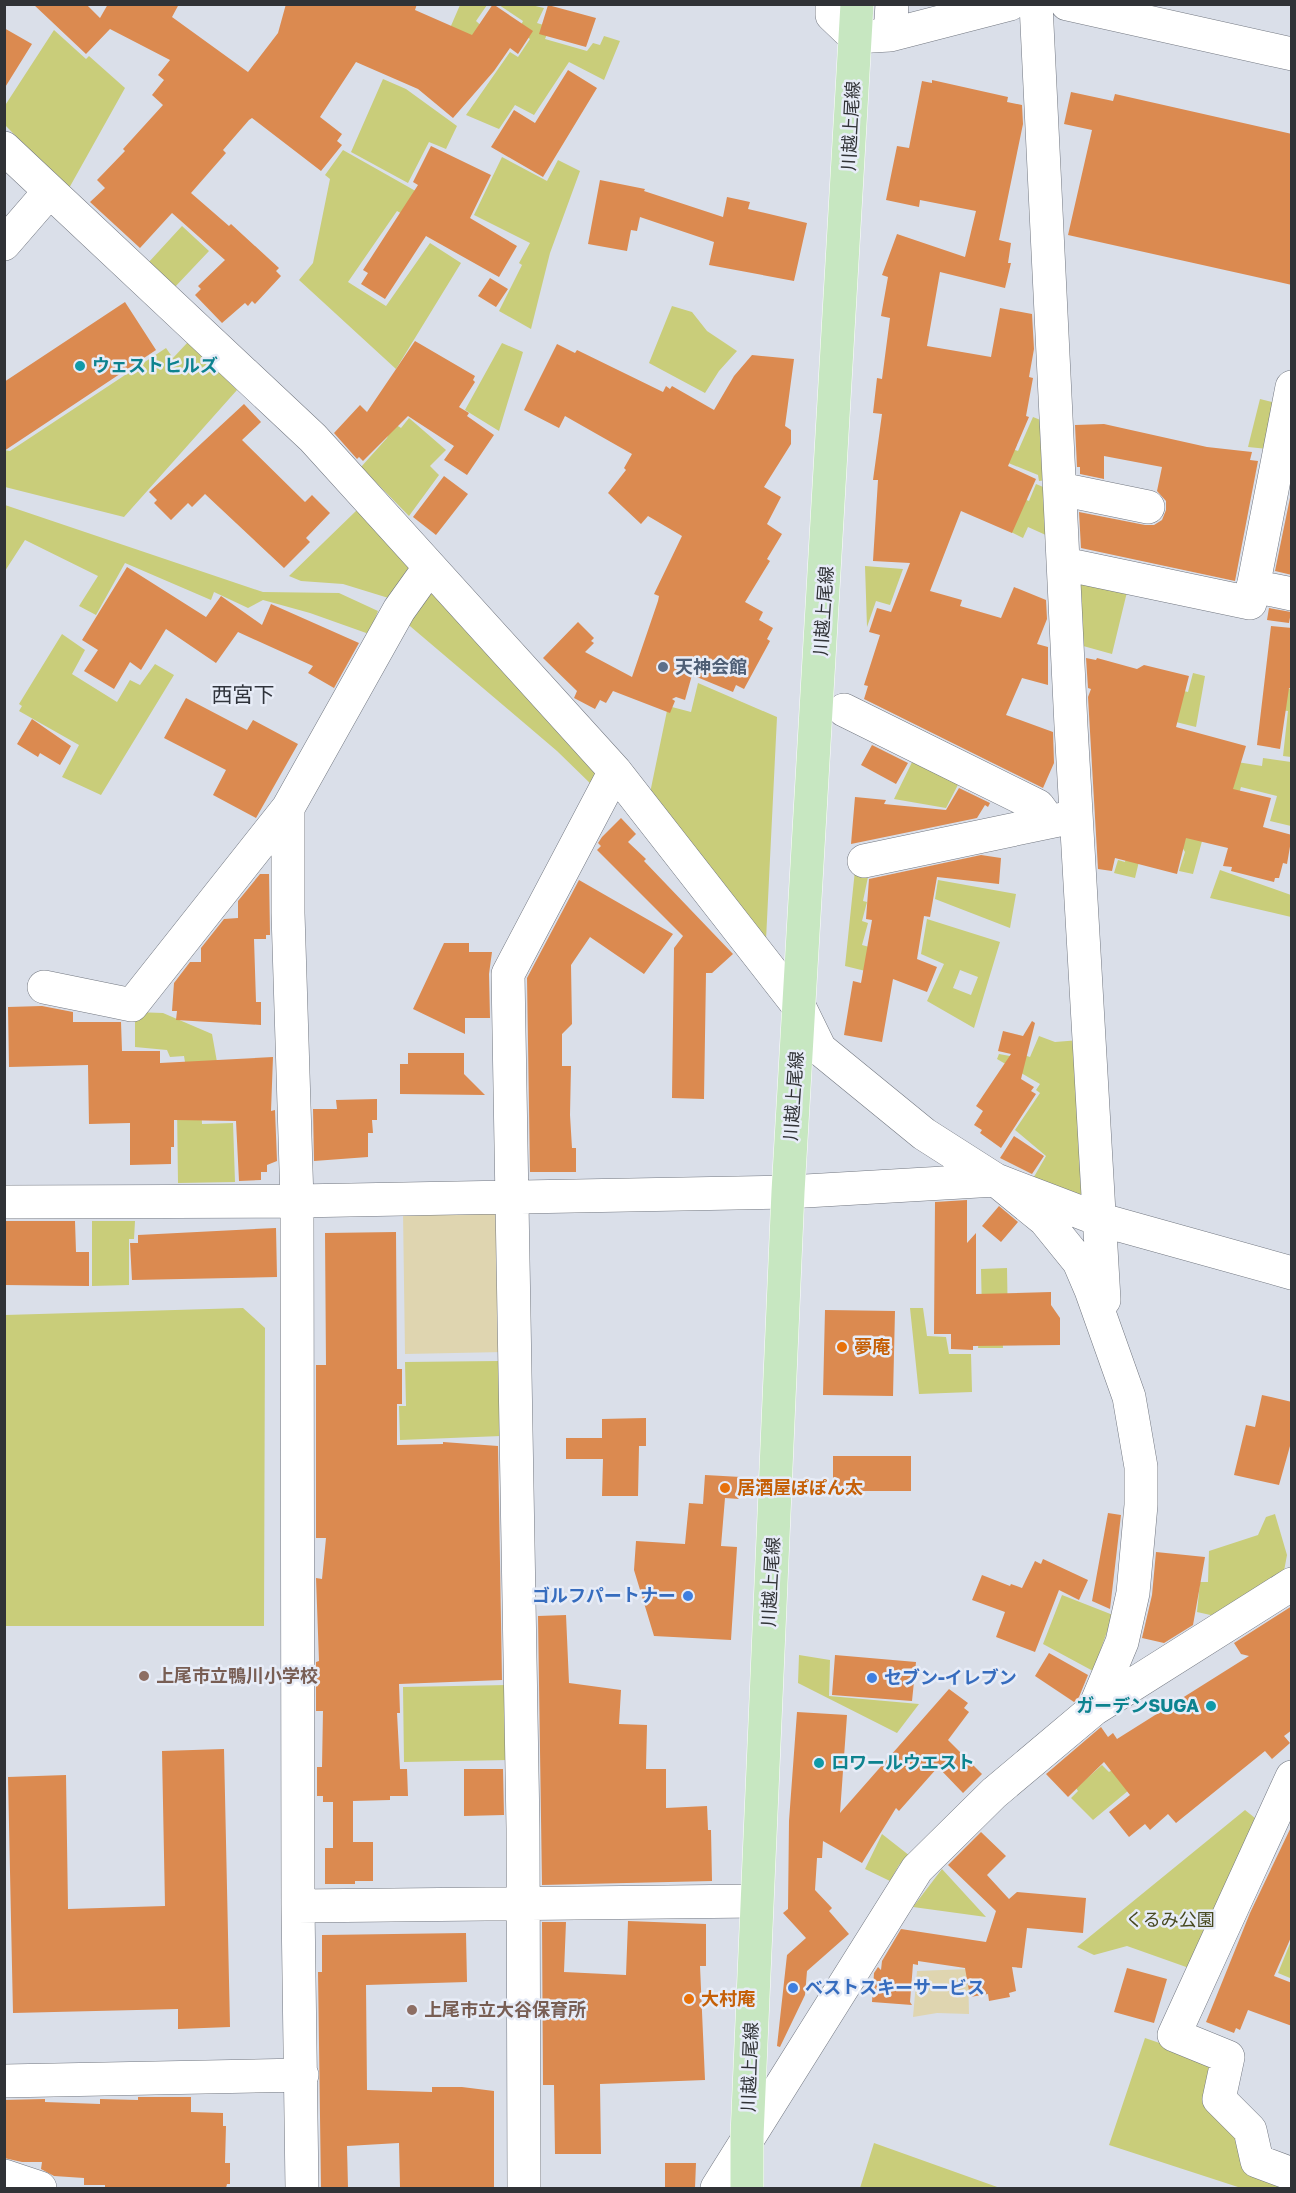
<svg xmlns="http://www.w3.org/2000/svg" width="1296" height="2193" font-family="'Golos Text','Noto Sans JP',sans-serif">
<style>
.green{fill:#c9cd7a;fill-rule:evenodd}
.sand{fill:#dfd5b0}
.building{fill:#db8a50}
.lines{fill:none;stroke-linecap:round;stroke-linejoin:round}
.minor-casing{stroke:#727780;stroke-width:34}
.major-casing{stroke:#fff;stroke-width:34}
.minor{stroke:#fff;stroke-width:33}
.major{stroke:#c7e7c1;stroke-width:33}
.culture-dot{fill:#0f9aa8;stroke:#e7ecf7;stroke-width:2}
.service-dot{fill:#5c6f8a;stroke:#e7ecf7;stroke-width:2}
.food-dot{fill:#e8710a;stroke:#e7ecf7;stroke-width:2}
.shop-dot{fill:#3f7fe0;stroke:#e7ecf7;stroke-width:2}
.education-dot{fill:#8d6e63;stroke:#e7ecf7;stroke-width:2}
.labels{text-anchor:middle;stroke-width:5;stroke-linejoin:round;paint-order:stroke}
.street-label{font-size:18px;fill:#303236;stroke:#e7ecf7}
.culture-label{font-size:18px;font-weight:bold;fill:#0d838f;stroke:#e7ecf7;text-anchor:start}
.service-label{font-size:18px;font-weight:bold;fill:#4e5e75;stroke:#e7ecf7;text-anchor:start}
.food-label{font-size:18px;font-weight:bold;fill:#c56008;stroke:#e7ecf7;text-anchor:start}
.shop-label{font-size:18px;font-weight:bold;fill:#366cbe;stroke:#e7ecf7;text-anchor:start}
.education-label{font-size:18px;font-weight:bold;fill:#785e54;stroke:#e7ecf7;text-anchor:start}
.park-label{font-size:18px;fill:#47491f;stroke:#e7ecf7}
.quarter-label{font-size:21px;fill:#30343c;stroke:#e7ecf7}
</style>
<rect width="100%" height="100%" fill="#dadfe9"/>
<path class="green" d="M460,5h27l-11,16 9,8 -21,31 -23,-11z
M499,5h32l13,3 -7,15 13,4 -5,12 42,12 6,-8 7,2 4,-9 16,5 -16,39 -35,-18 -35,53 -19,-10 -16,24 -33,-14 44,-63 8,5 12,-18 -12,-8 5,-10z
M54,30l32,29 3,-3 36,32 -57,102 -63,-65 -1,-18z
M383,79l23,10 51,37 -11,23 -17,-7 -21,41 -57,-31z
M343,150l131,74 -68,-8 -9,-5 -49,71 38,24 44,-63 31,20 -65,106 -97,-89 14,-17 17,-84 -5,-4z
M502,157l45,24 11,-21 22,11 -30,82 -19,76 -32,-18 23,-46 -3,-2 11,-20 -56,-28z
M182,226l27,25 -35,37 -26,-25z
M672,306l20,6 15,19 30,20 -18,20 -14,22 -56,-30z
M188,342l49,48 -113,127 -119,-30 -1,-37 6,1 156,-103 7,10z
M502,343l21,9 -24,79 -34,-21z
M1260,399l16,4 -8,46 -20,-2z
M1033,417l15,6 -1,57 -8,1 -1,-6 -32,-13 6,-13 6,2z
M409,418l37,32 -16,16 9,9 -30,41 -48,-49 26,-29 6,-15 8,5z
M1036,484l12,5v47l-20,-9 -5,11 -20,-10 13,-32 13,5z
M5,505l258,87 76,1 39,18 -9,23 -59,-21 -47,-13 -15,8 -34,-16 -3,8 -86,-37 -29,52 -17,-9 19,-30 -73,-36 -20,31z
M357,510l60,60 -22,30 -52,-16 -42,-3 -12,-5z
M865,566l38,3 -13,36 -14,-4 -9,26z
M1074,575l53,17 -15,62 -36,-10z
M431,590l171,188 -7,10 -38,-37 -153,-130z
M62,634l23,16 -13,24 45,28 13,-22 10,5 15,-21 19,11 -73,120 -39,-18 17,-32 -60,-34 3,-5 -3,-2z
M1193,673l12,3 -9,51 -24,-6 12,-30 4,1z
M698,683l79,34 -11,223 -116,-147 18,-87 23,6z
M1268,687l23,2v68l-8,-1 5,-45 -23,-3z
M916,754l46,23 -16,31 -52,-9z
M1263,758l28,4v64l-21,-5 7,-25 -36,-9 -11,38 1,-64 31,5z
M1160,811l47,12 -14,51 -14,-3 6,-19z
M1135,820l13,4 -13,54 -21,-5 4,-13 7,2z
M855,870l14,2 -6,29 4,1 -5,19 6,2 -6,22 33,9 -9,22 -41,-10z
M1220,870l71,25v22l-81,-19z
M938,880l78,14 -6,34 -75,-29z
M927,919l73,23 -26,86 -47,-27 17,-37 -23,-10zM960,970l18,7 -7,18 -18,-7z
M135,1012l28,1 49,21 5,28h-32l-1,-6 -14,1 -3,-7 -32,-3z
M1039,1036l16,6 25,-2 7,165 -56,-23 15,-26 -31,-26 25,-37 -4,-3 4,-6 -43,-25 2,-5 21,4 1,-4 9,3z
M201,1104l1,20 31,-1 2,59 -57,1 -1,-78z
M92,1221h43l-1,18h-5v46l-37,1z
M1007,1268l1,58 -6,1 1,21h-25l4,-35 -1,-44z
M243,1308l22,20 -1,298h-259v-311z
M923,1308l4,28 19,1 3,17h22l1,38 -53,2 -9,-86z
M499,1361l2,75 -101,4 -1,-34h7l-1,-44z
M1275,1514l12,41 -3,16 -69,45 -18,-4 3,-30h8l1,-31 49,-16 8,-18z
M1062,1595l51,20 -20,56 -50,-27z
M799,1655l31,5 -1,36 90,8 -22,29 -99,-50z
M507,1685l2,75 -105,2 -1,-75z
M1102,1765l7,7 6,-4 26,12 -48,40 -22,-22 7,-7 -2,-3z
M1245,1810l15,12 -71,146 -62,-22 -33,9 -17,-8z
M882,1834l28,22 -11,9 -9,16 -25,-12z
M942,1869l44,48 -73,-10z
M1291,1941l1,34 -2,3 -12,-5z
M1145,2038l64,22 82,128h-50l-132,-43z
M874,2143l126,45h-140z"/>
<path class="sand" d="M502,1209l2,143 -99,2 -2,-143z
M968,1969l1,45 -32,-1 -24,4 4,-46z"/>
<path class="building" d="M33,4h53l14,14 8,-14h71l-7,13 76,55 30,-39 8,-29h131l-2,6 57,25 21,-31 40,27 -15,23 -8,-6 -16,23 -41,47 -35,-29 -62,-27 -36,55 22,17 -5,7 5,4 -21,26 -69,-53 -3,2 -26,30 3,3 -35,40 38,33 2,-2 48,44 -3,3 5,5 -26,28 -3,-3 -4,5 -3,-3 -23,20 -27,-28 6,-6 -3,-3 27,-26 -53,-47 -32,35 -50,-46 15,-14 -8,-8 28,-29 -2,-2 40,-44 -11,-10 12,-15 -6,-5 12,-15 -60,-31 -24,25z
M548,5l48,13 -10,29 -47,-13z
M4,28l28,16 -28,45z
M568,70l29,18 -54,89 -52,-30 23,-37 21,13z
M932,80l76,17 -1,5 15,3 1,19 -24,116 12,3 -3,20h3l-6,25 -65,-16 -13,74 64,11 9,-49 32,6 2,35 -5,28 4,1 -7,38 3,1 -21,49 28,13 -24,54 -51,-22 -31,80 32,9 -2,6 41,12 13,-31 32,13 1,19 -10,25 11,3v38l-26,-7 -16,37 47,17 1,31 -11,25 -179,-89 4,-13 -4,-1 16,-50 -11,-3 8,-24 14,4 19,-49 -37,-2 5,-81h-5l9,-66 -9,-1 4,-35 5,1 8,-61 -9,-2 7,-39 -6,-2 15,-41 68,23 11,-46 -56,-11 -1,7 -33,-7 11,-54 12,2 13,-67 10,2z
M1071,92l42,9 2,-7 177,40v151l-224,-50 24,-105 -28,-6z
M431,146l60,29 -21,43 47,28 -18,31 -73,-41 -41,63 -24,-15 7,-11 -5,-3 55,-85 -5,-3z
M600,180l45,9 -1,2 79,26 4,-20 23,5 -2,7 59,14 -13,58 -85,-16 5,-23 -74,-25 -3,14 -6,-1 -4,21 -39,-7z
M490,278l18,11 -12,18 -18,-11z
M125,302l31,48 -152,101v-69z
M415,341l60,35 -2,4 2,2 -16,25 10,6 -2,3 27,19 -27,40 -23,-15 10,-14 -46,-30 -45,45 -4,-4 -2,2 -23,-26 26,-28 7,7z
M557,344l18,9 2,-3 86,42 3,-6 4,3 2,-3 42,24 20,-34 18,-21 42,4 -9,67 6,4v14l-27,43 17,10 -14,27 15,10 -15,25 3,2 -25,41 18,10 -4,8 14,8 -6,11 3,2 -26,48 -8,-4 -3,7 -41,-17 -7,25 -9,-3 -4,2 3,2 -5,12 -57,-22 -7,12 -6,-3 -5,9 -21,-11 3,-7 -34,-33 35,-36 16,16 -3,3 3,2 -9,9 47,25 26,-76 1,-5 -5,-2 28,-58 -34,-20 -7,8 -33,-31 18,-23 -2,-2 8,-14 -67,-38 -6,12 -35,-18z
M244,404l17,18 -19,18 63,62 7,-7 18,18 -24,25 4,4 -26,26 -79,-74 -13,13 -4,-4 -17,17 -17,-17 3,-3 -8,-8z
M1104,424l103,23 45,5 -2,8 8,1 -23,120 -154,-33 -2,-36 66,13h9l8,-5 4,-10v-9l-9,-10 5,-24 -58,-11v23l-24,-5v-7h-3l-2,-42z
M444,476l24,18 -32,41 -23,-18z
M1292,488v87l-17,-4z
M127,567l79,50 15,-21 41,29 9,-21 88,39 -25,45 -26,-15 5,-7 -75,-34 -22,31 -50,-34 -25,41 -11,-8 -16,27 -30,-18 14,-21 -16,-10z
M1269,608l22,4 -2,11 -22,-3z
M1271,626l21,2v61l-3,-1 -9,61 -23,-4z
M1086,658l10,2 1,-2 40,11 7,-4 45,11 -13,51 70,19 -13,43 38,9 -8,29 29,8 -5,29 -4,-1 -4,15h-4l-1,4 -43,-11 1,-4 -9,-1 5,-18 -42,-10 -9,36 -62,-16 -3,13 -14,-2 -10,-172 3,-8 -3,-1z
M186,698l61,32 6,-10 45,24 -42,74 -43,-23 13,-25 -62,-32z
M32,719l39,27 -11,19 -20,-12 -2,4 -21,-13z
M872,745l36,18 -12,21 -35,-19z
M959,788l31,15 -2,4 -3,-2 -8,13 -126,26 4,-47 31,3 -2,4 62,6z
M621,818l15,16 -8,8 18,17 -2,2 89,93 -21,19h-6l-2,126 -32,-1 2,-150 9,-12 -86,-86 4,-4 -3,-3 4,-6z
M981,855l20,3 -2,26 -62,-7 -7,40 -6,-1 -7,43 20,8 -10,25 -34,-13 -11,63 -38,-7 9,-54 8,2 11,-63 -6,-1 3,-40z
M260,874h9l1,61h-4v4h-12l2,63h5v23l-85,-5 1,-9h-5l2,-28 16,-21h11v-14l23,-29 14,-1v-17z
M579,880l94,54 -29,40 -54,-37 -19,28 1,59 -10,10v32h9l-1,49 2,33h4v24h-46l-3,-194z
M444,943h25v9h23l-3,22 1,44h-25v16l-52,-25z
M42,1006l31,6v10h48l1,29h38v12l113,-6 -2,54 4,-1 2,51 -10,4v7h-6v8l-22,1 -3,-60 -62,-1v27h-3v17l-41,1v-42l-41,1 -1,-59 -79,2 -1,-60z
M1032,1021l3,2 -14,56 13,8 -3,4 5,3 -35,54 -21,-15 2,-3 -8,-5 9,-14 -7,-5 35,-52 -13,-3 5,-20 20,5z
M408,1053h56v21l21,21 -85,-1v-30h8z
M377,1099v21h-5l1,13h-5v24l-54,4 -1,-52h24l-1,-9z
M1014,1136l30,20 -12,18 -32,-16z
M967,1200v43l9,-10v61l75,-2v13l9,13v27l-87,1v4l-22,-1v-15h-17l1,-132z
M999,1206l19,16 -17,20 -19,-16z
M4,1221h71l1,31h13v34l-85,-1z
M276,1228l1,49 -145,3 -2,-37h8v-8z
M396,1232l1,137h5v35h-5v41l46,-1v-2l55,4 4,234 -103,4 1,29h-3l3,56h7l1,27h-18v4l-37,1v41h20v39h-18v3h-30v-36h8v-46h-10v-6h-6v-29h5l1,-56h-7v-49l3,-1 -3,-83 6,1 4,-41h-10v-173h10l-1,-132z
M825,1310l70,1 -2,85 -70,-1z
M1262,1395l30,7v37l-13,46 -45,-10 12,-50 9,2z
M646,1418v28h-7l-1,50h-36l1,-37h-37v-21h36v-19z
M833,1456h78v35h-78z
M705,1475l36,2 -2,22 -14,-1 -4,48 16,1 -6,93 -77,-4 -20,-66 2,-29 49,3 4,-41 14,1z
M1108,1513l13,2 -11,94 -18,-8z
M1156,1552l49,5 -12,68 -29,18 -22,-5 10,-43z
M1043,1559l45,21 -9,20 -20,-10 -24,62 -39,-15 9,-25 -33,-12 10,-25 28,11 1,-2 11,4 13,-27 6,3z
M1292,1606v124l-8,6 6,7 -18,16 -7,-8 -89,72 -8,-9 -18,16 -5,-6 -16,13 -20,-25 21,-17 -26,-33 -36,35 -22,-23 55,-47 7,10 5,-4 4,6 132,-83 -8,-2 -7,-11z
M566,1615l3,68 52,7 -2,34 28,1 -1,44h20v39l41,-2 1,24h3l1,51 -170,4 -4,-269z
M1049,1653l39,22 -9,22 -5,5 -39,-26z
M835,1655l81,7 -4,39 -80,-6z
M949,1689l19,14 -4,5 5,4 -21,28 34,34 -19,19 -25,-26 -39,44 -3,-3 -34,55 -39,-22 -1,17h-5l-2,32 17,18 -3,3 20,23 -42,37 -2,24 -25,52 -3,-1 10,-91 19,-17 -23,-25 5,-4 1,-88 8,-109 50,3 -7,98z
M224,1749l6,278 -52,2v-20l-165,4 -5,-236 58,-2 2,134 97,-3 -3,-155z
M464,1769h39l1,46 -40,1z
M1292,1825v110l-18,41 18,7v43l-44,-16 -8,20 -4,-2 -2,5 -28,-11 44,-109z
M981,1832l25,24 -19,19 22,24 8,-7 69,6 -3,35 -56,-5 -5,40 -10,-1 4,24 -7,2 1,4 -21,4 -1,-7 -18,3 -5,-29 -47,-7v4l-5,-1 -3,38 2,3 -40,-3 2,-29 4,-6 3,3 1,-9 19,-32 85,13 10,-31 -48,-46z
M628,1921l78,3v42h-6l5,114 -105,4 1,70h-46l-1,-69h-11l-1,-163h24l-2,50 62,3z
M466,1933l1,49 -101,3 1,105 65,2v-5h30l32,4v97h-94l-1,-45 -52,3 1,42h-27l-3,-216h4v-37z
M1127,1968l40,11 -13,44 -40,-11z
M138,2097h53v15l32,1v13h3l-1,37h5v21h-3l-1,4h-121v-3h-21v-7l-30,-2 -13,-7 1,-7h-20l-18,-4v-58l41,-1v3l55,2v-5l38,1z
M665,2163h31l-1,25h-30z"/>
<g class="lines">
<defs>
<path id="minor" d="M832,4v11l23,22 35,-2 120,-31
M1036,4l35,722 33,574
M1067,4l225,50
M890,35l2,-31
M4,148l309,290 302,333 185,237 20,41 104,85 72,46 49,40 34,42 12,28 38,107 12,70v38l-8,88 -11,49 -28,67
M4,244l45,-52
M1060,489l88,18
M1064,564l186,39 42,-216
M1253,586l39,8
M844,710l194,96 11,15
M864,861l204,-43
M44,987l88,18 156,-197
M4,1202l293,-1 491,-9 208,-12 102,39 194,54
M1292,1777l-118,258 54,22 -9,42 31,31 7,31 35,13
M298,1906l459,-5
M4,2081l298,-6
M4,2176l36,12
M302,2188l-4,-282 -1,-705 -9,-288v-105l111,-198 30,-42
M524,2188l-1,-360 -15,-854 107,-203
M717,2188l200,-319 77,-76 100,-84 198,-125"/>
<path id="major" d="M747,2188v-52l41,-944 69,-1188"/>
</defs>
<use href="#minor" class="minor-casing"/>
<use href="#major" class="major-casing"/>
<use href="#minor" class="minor"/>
<use href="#major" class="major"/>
</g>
<g class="culture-dot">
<circle cx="80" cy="366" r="6"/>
<circle cx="1211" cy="1706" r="6"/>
<circle cx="819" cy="1763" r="6"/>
</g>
<circle class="service-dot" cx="663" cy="667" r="6"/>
<g class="food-dot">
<circle cx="842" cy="1347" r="6"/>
<circle cx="725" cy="1488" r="6"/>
<circle cx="689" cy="1999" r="6"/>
</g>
<g class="shop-dot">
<circle cx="688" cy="1596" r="6"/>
<circle cx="872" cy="1678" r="6"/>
<circle cx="793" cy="1988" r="6"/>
</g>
<g class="education-dot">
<circle cx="144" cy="1676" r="6"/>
<circle cx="412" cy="2010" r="6"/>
</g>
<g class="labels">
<g class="street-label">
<text transform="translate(851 126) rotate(-87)" y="6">川越上尾線</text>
<text transform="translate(824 611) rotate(-86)" y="6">川越上尾線</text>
<text transform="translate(794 1096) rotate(-86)" y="6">川越上尾線</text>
<text transform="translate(771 1582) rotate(-87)" y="6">川越上尾線</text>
<text transform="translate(750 2067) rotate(-88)" y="6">川越上尾線</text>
</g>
<g class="culture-label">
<text x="92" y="372">ウェストヒルズ</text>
<text x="1199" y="1712" text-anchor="end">ガーデンSUGA</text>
<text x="831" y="1769">ロワールウエスト</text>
</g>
<g class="service-label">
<text x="675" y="673">天神会館</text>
</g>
<g class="food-label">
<text x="854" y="1353">夢庵</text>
<text x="737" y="1494">居酒屋ぽぽん太</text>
<text x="701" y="2005">大村庵</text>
</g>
<g class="shop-label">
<text x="676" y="1602" text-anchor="end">ゴルフパートナー</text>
<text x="884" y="1684">セブン-イレブン</text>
<text x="805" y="1994">ベストスキーサービス</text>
</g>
<g class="education-label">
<text x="156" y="1682">上尾市立鴨川小学校</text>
<text x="424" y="2016">上尾市立大谷保育所</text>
</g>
<g class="park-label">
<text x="1170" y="1926">くるみ公園</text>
</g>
<g class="quarter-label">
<text x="243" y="702">西宮下</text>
</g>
</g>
<rect width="1296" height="2193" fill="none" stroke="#303236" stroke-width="12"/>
</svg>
